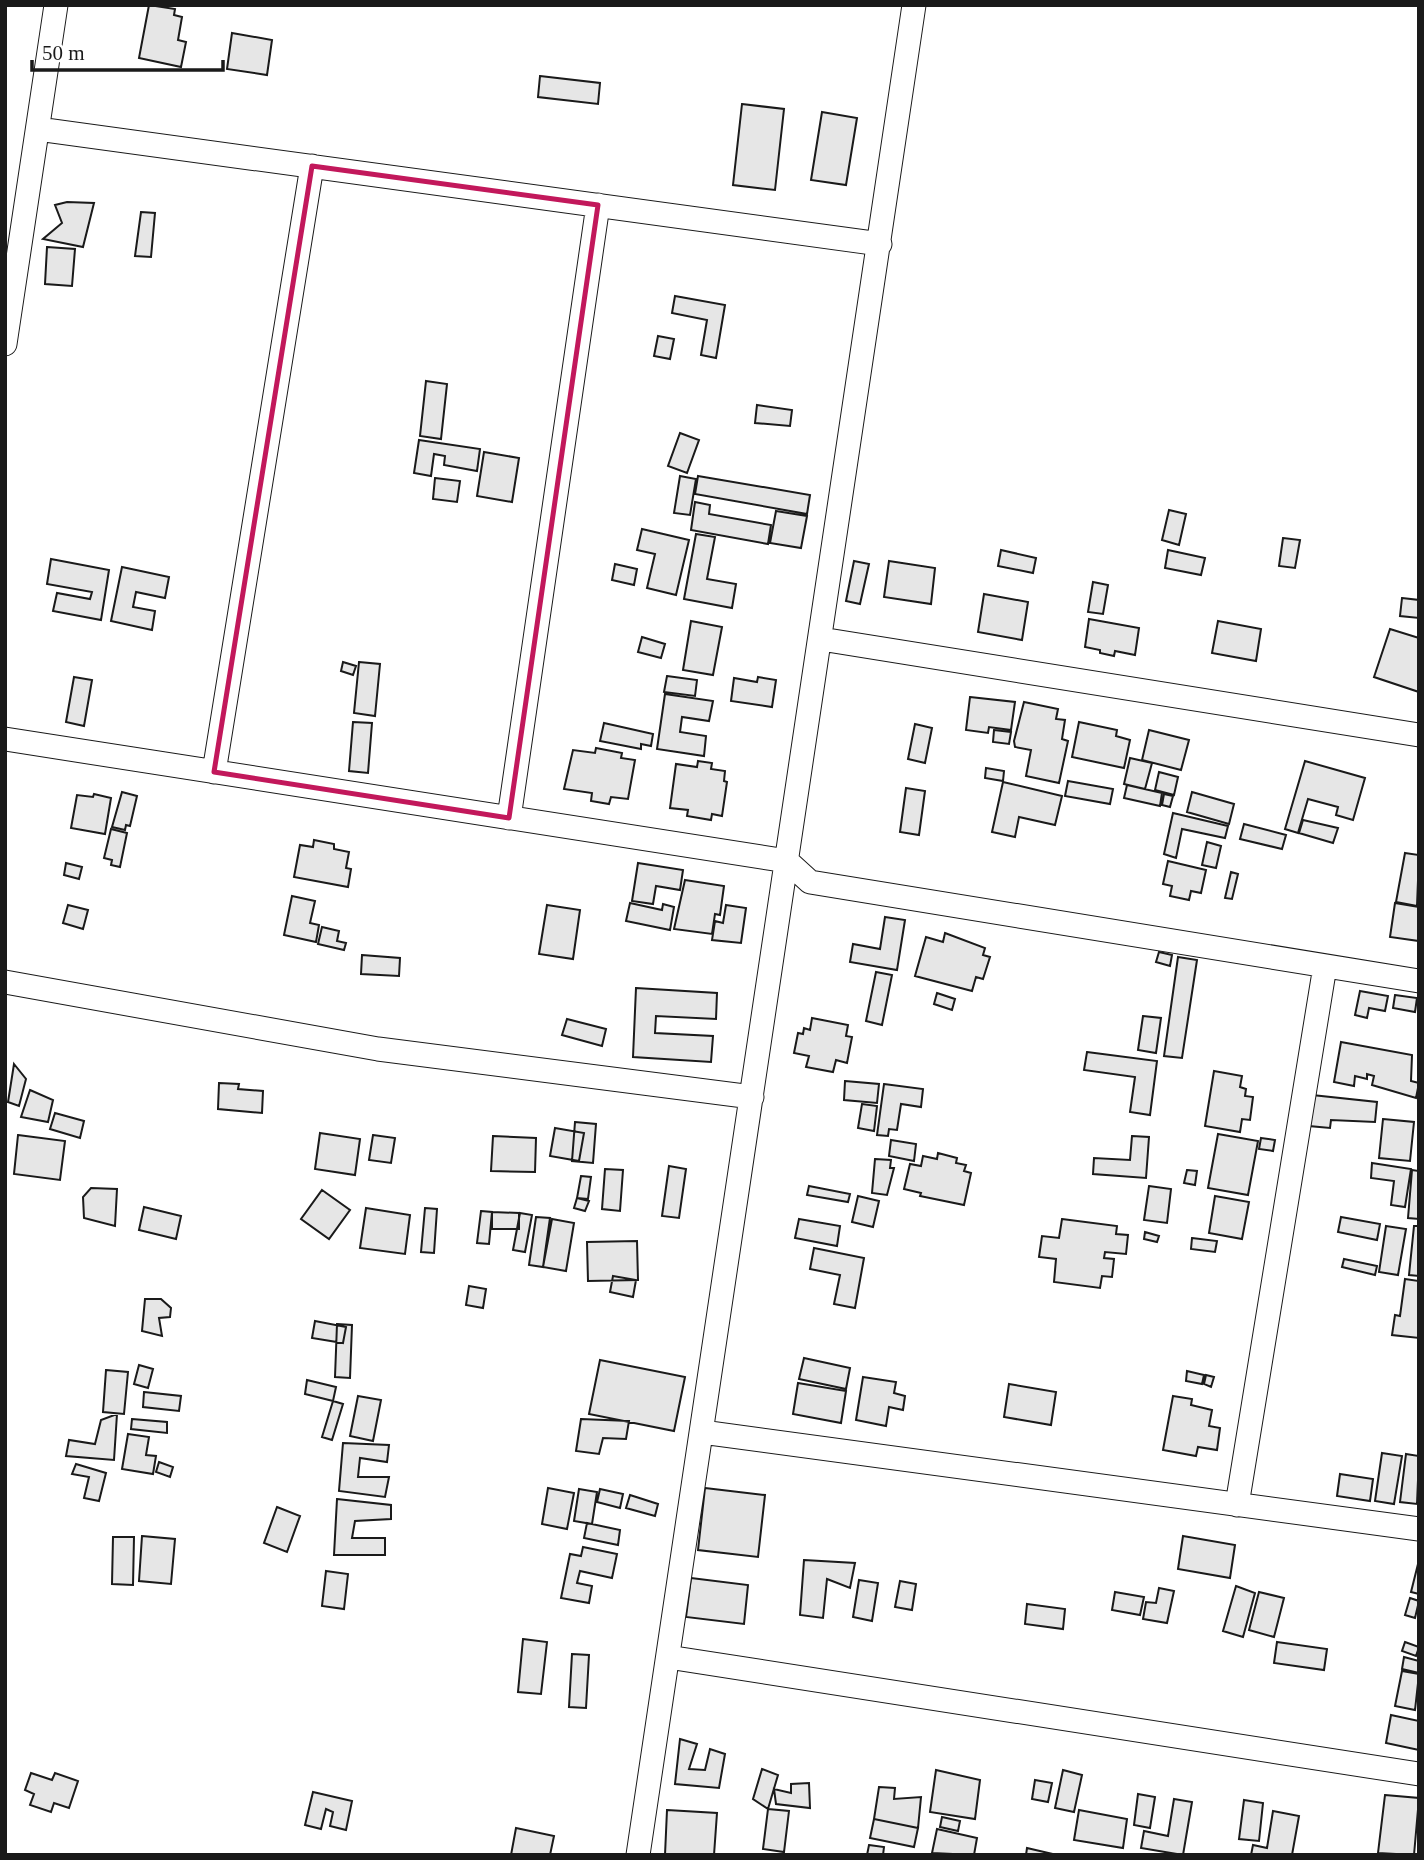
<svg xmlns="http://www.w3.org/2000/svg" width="1424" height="1860" font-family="'Times New Roman',serif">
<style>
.building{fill:#e6e6e6;stroke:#1a1a1a;stroke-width:2}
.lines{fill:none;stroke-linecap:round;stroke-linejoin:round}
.street-casing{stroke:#1a1a1a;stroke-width:25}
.street{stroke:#fff;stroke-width:23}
.marked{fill:none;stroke:#c2185b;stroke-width:5;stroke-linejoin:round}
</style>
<rect width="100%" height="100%" fill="#fff"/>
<path class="building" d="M149,5l26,4 -1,6 8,2 -4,23 8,2 -5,25 -42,-9z
M232,33l40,7 -5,35 -40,-6z
M540,76l60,7 -2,21 -60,-7z
M742,104l42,5 -9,81 -42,-5z
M822,112l35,6 -11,67 -35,-5z
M67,202l27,1 -11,44 -40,-8 19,-16 -7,-18z
M141,212l14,1 -4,44 -16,-1z
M47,247l28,2 -3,37 -27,-2z
M675,296l50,9 -9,53 -15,-3 6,-35 -35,-7z
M658,336l16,3 -4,20 -16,-3z
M426,381l21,3 -6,55 -21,-3z
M757,405l35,5 -2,16 -35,-3z
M680,433l19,7 -12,33 -19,-7z
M419,440l61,9 -3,22 -33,-6 1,-9 -11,-2 -3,22 -17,-3z
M484,452l35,6 -7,44 -35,-6z
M680,476l16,3 -6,36 -16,-2z
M698,476l112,19 -3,19 -112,-20z
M435,478l25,3 -3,21 -24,-3z
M695,502l15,3 -1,9 62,11 -3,19 -77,-14z
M1169,510l17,4 -7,31 -17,-5z
M776,511l31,5 -6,32 -31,-5z
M642,529l47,11 -13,55 -29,-7 8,-34 -18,-4z
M696,534l19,3 -8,42 29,5 -4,24 -48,-9z
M1283,538l17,2 -5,28 -16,-2z
M1001,550l35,8 -3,15 -35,-7z
M1168,550l37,8 -4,17 -36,-7z
M51,559l58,11 -8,50 -48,-9 4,-18 33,6 2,-7 -45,-8z
M854,561l15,3 -9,40 -14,-3z
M889,561l46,7 -4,36 -47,-7z
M615,564l22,5 -3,16 -22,-5z
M122,567l47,10 -4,21 -29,-6 -3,15 22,4 -3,19 -41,-9z
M1093,582l15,3 -5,29 -15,-2z
M984,594l44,8 -6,38 -44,-8z
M1402,598l17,2v18l-19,-2z
M1089,619l50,9 -4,27 -20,-4 -1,5 -14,-3v-3l-15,-3z
M691,621l31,6 -9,48 -30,-5z
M1218,621l43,8 -5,32 -44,-8z
M1390,629l29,9v54l-45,-15z
M642,637l23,7 -4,14 -23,-6z
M343,662l13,4 -3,9 -12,-4z
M359,662l21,2 -5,52 -21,-3z
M667,676l30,4 -2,16 -31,-4z
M74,677l18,3 -8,46 -18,-4z
M758,677l18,3 -4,27 -41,-6 3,-23 23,4z
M665,694l48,7 -4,20 -27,-4 -2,15 26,4 -2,20 -47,-7z
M970,697l45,5 -4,28 -22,-3 -1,6 -22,-3z
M1024,702l34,7 -2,10 9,1 -3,19 6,2 -9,42 -33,-7 5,-26 -16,-3 -1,-6z
M353,722l19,1 -4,50 -19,-2z
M1079,722l38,8 -1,6 14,4 -6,28 -52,-11z
M604,723l49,11 -2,12 -10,-2v5l-41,-8z
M915,724l17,4 -7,35 -17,-4z
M994,730l17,2 -2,12 -16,-2z
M1149,730l40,10 -8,30 -39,-10z
M596,748l26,5 -1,5 14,2 -7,39 -17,-2 -2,7 -18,-3 1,-8 -28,-4 9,-39 22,3z
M1130,758l22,5 -7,26 -21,-5z
M698,761l14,2 -1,6 14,2 -1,10 3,1 -5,34 -10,-2 -1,6 -24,-4 1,-6 -18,-2 6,-44 21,3z
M1305,761l60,17 -12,42 -17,-5 2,-8 -30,-8 -10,34 -13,-4z
M986,768l18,3 -1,10 -18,-3z
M1159,772l19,5 -4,18 -19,-5z
M1068,781l45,8 -3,15 -45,-8z
M1003,782l59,14 -7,29 -36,-8 -4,20 -23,-5z
M1127,785l35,8 -2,13 -36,-8z
M906,788l19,3 -6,44 -19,-3z
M122,792l15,4 -7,30 -4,-1 -1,5 -13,-3z
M1192,792l42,12 -5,20 -42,-12z
M94,794l17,4 -6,36 -34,-6 6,-33 16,2z
M1164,794l9,2 -3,11 -8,-2z
M1173,813l55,13 -3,12 -43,-9 -6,29 -12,-4z
M1303,820l35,8 -5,15 -34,-10z
M1244,824l42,11 -4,14 -42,-10z
M111,829l16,4 -7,34 -9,-2 1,-5 -8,-2z
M314,840l20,4v5l15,3 -3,16 5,1 -3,18 -54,-10 6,-32 13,2z
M1207,842l14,4 -5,22 -14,-3z
M1405,853l14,2 -2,51 -21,-4z
M1168,861l38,9 -5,23 -10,-2 -2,9 -19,-4 2,-10 -9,-2z
M66,863l16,4 -3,12 -15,-4z
M638,863l45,7 -3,20 -24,-4 -3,18 -21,-3z
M1231,872l7,2 -6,25 -7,-1z
M685,880l39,6 -4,29 -5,-1 -3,20 -38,-5z
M292,896l23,5 -5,22 9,2 -3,17 -32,-7z
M630,903l32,7 1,-6 11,3 -4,23 -44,-9z
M1395,903l24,4v34l-29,-4z
M68,905l20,5 -5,19 -20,-6z
M547,905l33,5 -7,49 -34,-5z
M726,905l20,3 -5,35 -29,-3 3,-19 8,2z
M885,917l20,3 -8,50 -47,-8 3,-18 27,5z
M322,927l17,4 -2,10 9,2 -2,7 -26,-6z
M945,933l40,15 -2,7 7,2 -7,22 -7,-2 -4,14 -57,-15 11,-39 17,5z
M1159,952l13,3 -2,11 -14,-4z
M362,955l38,3 -1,18 -38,-2z
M1178,957l19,3 -15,98 -18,-2z
M876,972l16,3 -10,50 -16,-4z
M636,988l81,5 -1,26 -60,-3 -1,17 58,3 -2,26 -78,-5z
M1360,991l28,5 -3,15 -16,-3 -2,10 -12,-3z
M937,993l18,6 -3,11 -18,-6z
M1395,995l22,3 -2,14 -22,-4z
M1143,1016l18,2 -5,35 -18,-3z
M812,1018l36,7 -2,11 6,1 -5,26 -11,-3 -3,12 -27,-5 3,-11 -15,-3 4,-20 5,1 1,-6 6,2z
M567,1019l39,10 -4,17 -40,-11z
M1341,1042l71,13 -1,26 8,2 -3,15 -44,-13 2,-9 -7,-2v5l-12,-3 -1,10 -20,-4z
M1087,1052l70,9 -7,54 -20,-3 5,-35 -51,-7z
M14,1064l12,15 -7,27 -11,-4z
M1214,1071l28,5 -2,11 6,2 -1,7 8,1 -3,23 -8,-1 -2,13 -35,-6z
M845,1081l34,3 -2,19 -33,-3z
M219,1083l20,1 -1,5 25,2 -1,22 -44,-4z
M884,1084l39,5 -2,18 -20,-3 -4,26 -8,-1 -1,7 -11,-1z
M30,1090l23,10 -5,22 -27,-5z
M1312,1095l65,7 -2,20 -44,-2 -1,8 -21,-2z
M862,1104l15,2 -3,25 -16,-3z
M55,1113l29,8 -4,17 -30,-9z
M1383,1119l31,3 -4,39 -31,-3z
M575,1122l21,2 -3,39 -21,-2z
M555,1128l29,5 -5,28 -29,-5z
M320,1133l40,6 -5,36 -40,-6z
M1218,1134l40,7 -10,54 -40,-7z
M18,1135l47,6 -5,39 -46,-6z
M373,1135l22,3 -4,25 -22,-3z
M493,1136l43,2 -1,34 -44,-1z
M1132,1136l17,1 -3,41 -53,-4 1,-16 36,2z
M1261,1138l14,2 -2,11 -14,-2z
M891,1140l25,4 -2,17 -25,-5z
M938,1153l19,5 -1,5 10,2 -2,6 7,2 -7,32 -44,-9 1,-3 -17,-4 6,-25 11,2 2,-10 14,3z
M875,1159l16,1 -1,8h4l-7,27 -15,-2z
M1372,1163l39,6 -6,38 -14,-2 3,-24 -23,-3z
M669,1166l17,3 -7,49 -17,-2z
M605,1169l18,1 -3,41 -18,-2z
M1187,1170l10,1 -2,14 -11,-2z
M1412,1170l7,1v48l-11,-1z
M581,1176l10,1 -3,22 -11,-1z
M809,1186l41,8 -2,8 -41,-7z
M1149,1186l22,3 -4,34 -23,-3z
M91,1188l26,1 -2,37 -31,-8 -1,-21z
M322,1190l28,20 -21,29 -28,-20z
M858,1196l21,5 -6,26 -21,-5z
M1215,1196l34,6 -7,37 -33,-6z
M577,1198l12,3 -4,10 -11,-3z
M144,1207l37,9 -5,23 -37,-9z
M366,1208l44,7 -5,39 -45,-6z
M425,1208l12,1 -3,44 -13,-1z
M481,1211l11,1 -3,32 -12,-1z
M492,1212l27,1v16h-27z
M520,1213l12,2 -7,37 -12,-2z
M536,1217l14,1 -7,49 -14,-2z
M1341,1217l39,7 -3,16 -39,-8z
M552,1219l22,4 -8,48 -23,-4z
M799,1219l41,7 -3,20 -42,-8z
M1062,1219l55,7 -1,8 12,1 -2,19 -21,-2 -1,6 10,1 -2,18 -10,-1 -2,12 -46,-6 2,-23 -17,-2 3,-21 17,2z
M1386,1226l20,3 -8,46 -19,-3z
M1414,1226h5v50l-10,-1z
M1145,1232l14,4 -2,6 -13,-3z
M1192,1238l25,3 -2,11 -24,-3z
M637,1241l1,39 -50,1 -1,-39z
M814,1248l50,10 -9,50 -21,-4 6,-29 -30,-6z
M1344,1259l33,7 -2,9 -33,-8z
M613,1276l23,4 -3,17 -23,-5z
M1405,1279l14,2v57l-27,-3 3,-20 5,1z
M469,1286l17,3 -3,19 -17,-3z
M145,1299h16l10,9 -1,9 -11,1 3,18 -20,-5z
M315,1321l31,6 -3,16 -31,-5z
M337,1324l15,1 -2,53 -15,-1z
M804,1358l46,10 -4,21 -47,-10z
M600,1360l85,17 -11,54 -85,-17z
M139,1365l14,4 -5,19 -14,-4z
M106,1370l22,2 -4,42 -21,-2z
M1187,1371l17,4 -2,9 -16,-3z
M1206,1375l8,2 -3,10 -7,-3z
M863,1377l33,5 -2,11 11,3 -2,14 -14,-3 -3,19 -30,-6z
M307,1380l29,7 -3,14 -28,-7z
M798,1383l48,8 -5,32 -48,-9z
M1009,1384l47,8 -5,33 -47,-8z
M144,1392l37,4 -2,15 -36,-4z
M358,1396l23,4 -8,41 -23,-5z
M1173,1396l19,3 -1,6 21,5 -3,16 11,2 -3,22 -19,-3 -2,9 -33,-6z
M333,1401l10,3 -11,36 -10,-3z
M117,1414l-3,46 -48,-4 3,-16 26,4 6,-24z
M132,1419l35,3v11l-36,-4z
M581,1419l48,2 -3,18 -23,-1 -4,16 -23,-3z
M128,1434l21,3 -3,18 10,1 -3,18 -31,-5z
M343,1443l46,2 -2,17 -27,-4 -2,19h31l-4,20 -46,-6z
M1382,1453l20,3 -8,48 -19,-3z
M1406,1454l13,2 -2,48 -17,-2z
M159,1462l14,5 -3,10 -14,-5z
M76,1464l30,9 -7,28 -15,-3 5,-21 -17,-3z
M1340,1474l33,5 -3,22 -33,-5z
M548,1488l26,5 -7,36 -25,-5z
M705,1488l60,7 -7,62 -60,-7z
M579,1489l18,3 -5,32 -18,-3z
M600,1489l23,5 -3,14 -23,-6z
M630,1495l28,9 -3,12 -29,-8z
M337,1499l54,6v14l-36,2 -3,17h33v17h-51z
M277,1507l23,9 -13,36 -23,-9z
M587,1523l33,7 -2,15 -34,-7z
M142,1536l33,3 -4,45 -32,-3z
M1183,1536l52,9 -5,33 -52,-9z
M113,1537h21l-1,48 -21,-1z
M583,1547l34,7 -5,24 -32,-7 -3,12 15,3 -3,17 -28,-5 9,-44 11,2z
M804,1560l51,3 -5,25 -23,-9 -4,39 -23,-3z
M1418,1564h1v30l-8,-2z
M326,1571l22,3 -4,35 -22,-3z
M691,1578l57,7 -4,39 -58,-7z
M859,1580l19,3 -6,38 -19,-4z
M900,1581l16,3 -4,26 -17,-3z
M1236,1586l19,7 -12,44 -20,-6z
M1159,1588l15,3 -7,32 -24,-4 3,-17 10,1z
M1115,1592l29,5 -4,18 -28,-5z
M1259,1592l25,6 -10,39 -25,-7z
M1410,1598l9,3 -4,17 -10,-3z
M1027,1604l38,5 -2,20 -38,-5z
M523,1639l24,3 -6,52 -23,-2z
M1277,1642l50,7 -3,21 -50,-7z
M1405,1642l14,5 -3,9 -14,-5z
M572,1654l17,1 -3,53 -17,-1z
M1404,1657l15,4v12l-17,-4z
M1402,1671l17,3 -4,36 -20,-4z
M1391,1715l28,6v29l-33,-7z
M680,1739l17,5 -8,25 16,1 5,-21 15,5 -6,34 -44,-4z
M762,1769l16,6 -10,34 -15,-10z
M936,1770l44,10 -5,39 -45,-7z
M1063,1770l19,5 -8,37 -19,-4z
M31,1773l21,7 3,-7 23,8 -9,27 -15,-5 -3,9 -21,-7 4,-11 -9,-4z
M1035,1780l17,3 -4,19 -16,-3z
M809,1783l1,25 -34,-4 -2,-15 17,4v-9z
M879,1787l16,1 -1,11 27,-2 -3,31 -44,-9z
M313,1792l39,9 -6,29 -16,-4 3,-14 -7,-3 -5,20 -16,-4z
M1138,1794l17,3 -5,31 -16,-3z
M1385,1795l34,3 -5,57 -36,-2z
M1174,1799l18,3 -9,53 -42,-7 3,-17 24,5z
M1244,1800l19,3 -4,38 -20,-2z
M768,1809l21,2 -5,41 -21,-3z
M667,1810l50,3 -3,42h-49z
M1079,1810l48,9 -4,29 -49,-8z
M1273,1811l26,5 -7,39h-41l2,-10 14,3z
M942,1817l18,4 -2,10 -18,-4z
M874,1819l44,9 -4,19 -44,-9z
M516,1828l38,8 -4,19h-39z
M937,1829l40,9 -3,17 -42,-2z
M869,1845l15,2 -1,8h-16z
M1027,1848l30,7h-31z"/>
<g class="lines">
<defs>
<path id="street" d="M38,129l842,115
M5,344l51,-339
M821,639l598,96
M5,739l782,122 23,21 609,99
M214,772l98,-606
M509,818l89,-613
M5,982l373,67 374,48
M702,1432l717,97
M1237,1505l88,-539
M668,1657l751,117
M638,1855l276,-1850"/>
</defs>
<use href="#street" class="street-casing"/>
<use href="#street" class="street"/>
</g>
<path class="marked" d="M312,166l286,39 -89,613 -295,-46z"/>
<rect width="1424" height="1860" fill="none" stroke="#1a1a1a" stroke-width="14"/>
<path d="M32 60v10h191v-10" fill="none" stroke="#1a1a1a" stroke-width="3.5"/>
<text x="42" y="60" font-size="21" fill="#1a1a1a" stroke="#ffffff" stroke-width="5" paint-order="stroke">50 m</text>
</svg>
